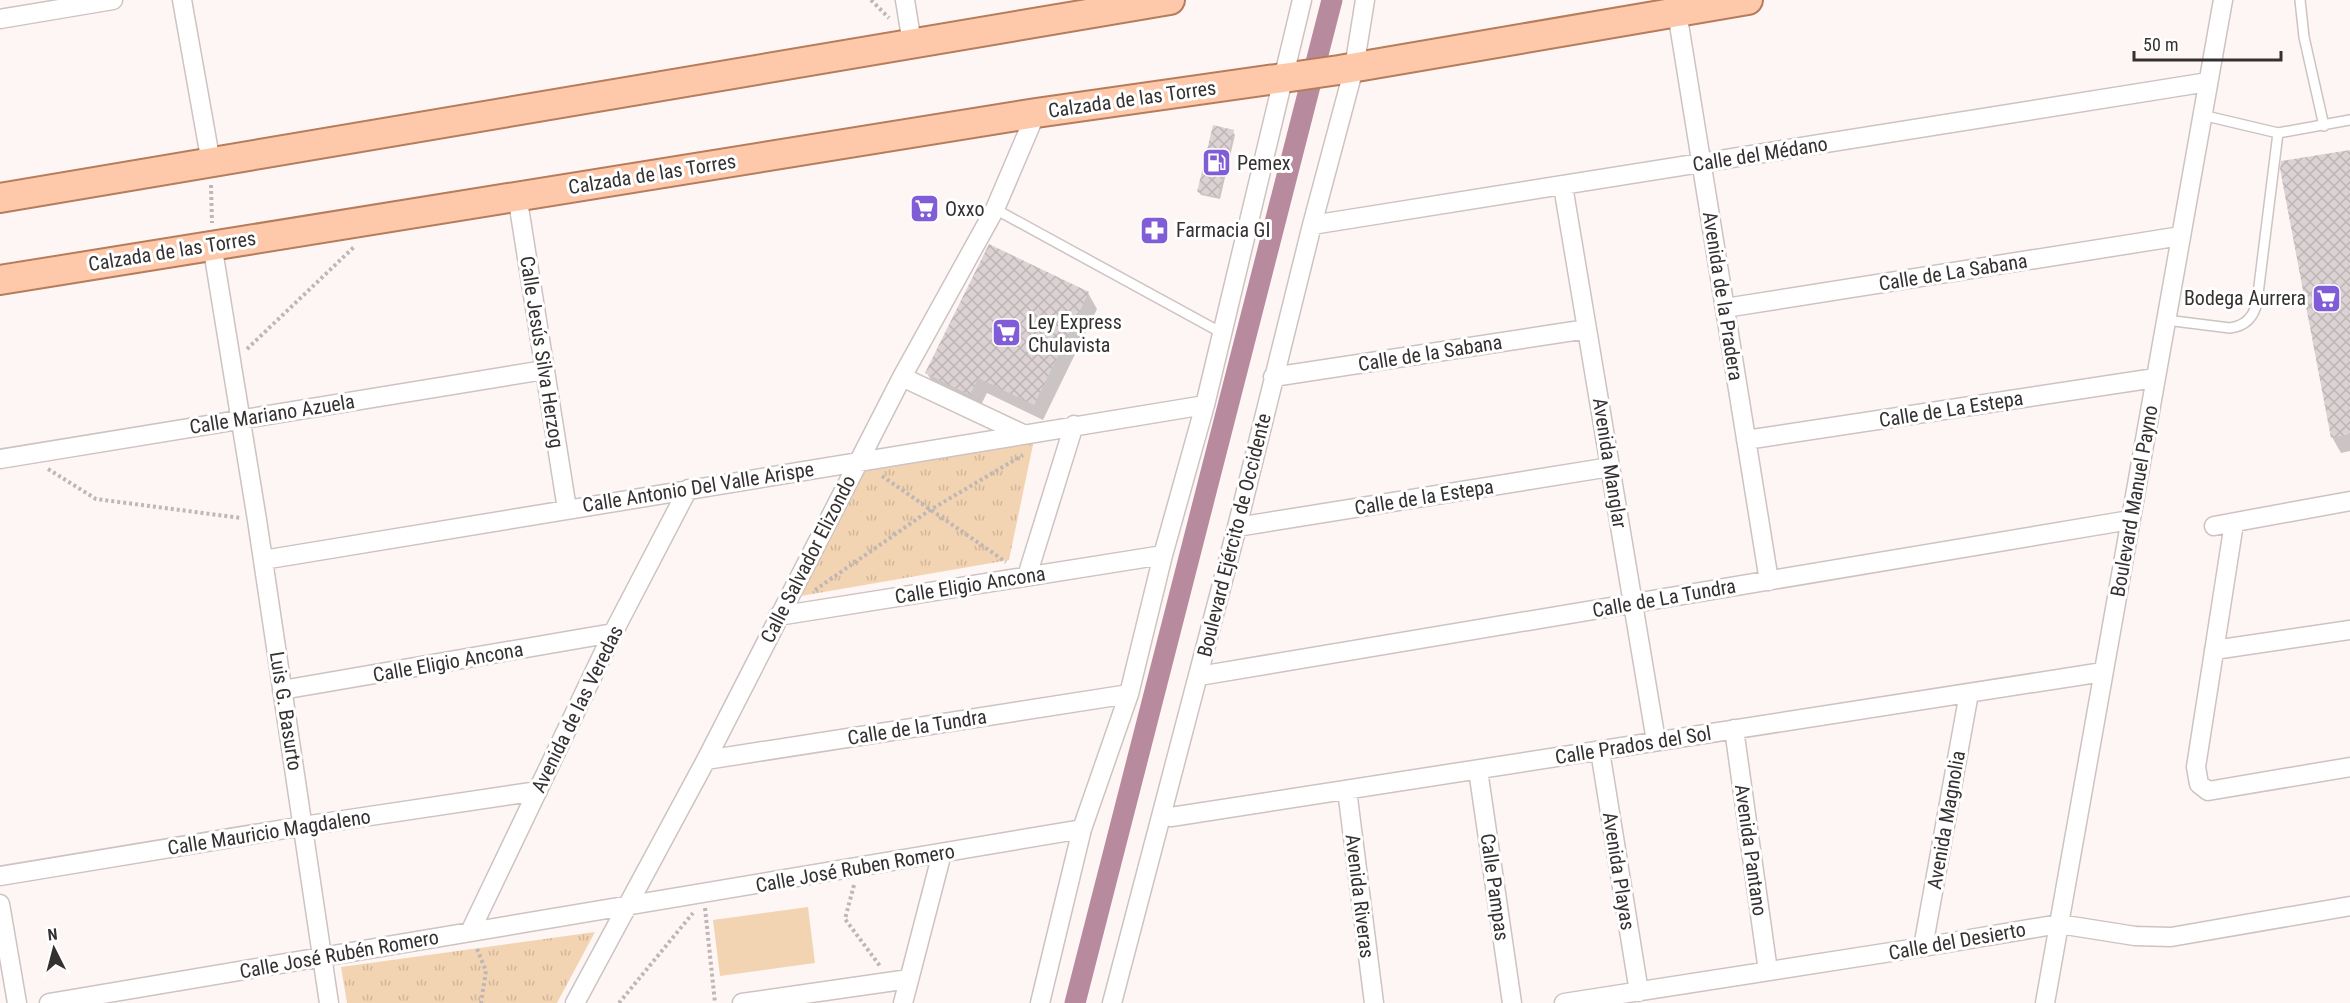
<svg xmlns="http://www.w3.org/2000/svg" width="2350" height="1003" font-family="'Roboto Condensed',sans-serif">
<style>
.green{fill:#f3d4b2}
.park{fill:url(#park-tufts)}
.shadow{fill:#0003}
.lines{fill:none;stroke-linecap:round;stroke-linejoin:round}
.canal{stroke:#b88a9d;stroke-width:21}
.building{fill:url(#building-cross-hatch)}
.service-casing{stroke:#cdc3c1;stroke-width:12}
.minor-casing{stroke:#cdc3c1;stroke-width:21}
.primary-casing{stroke:#b67c5b;stroke-width:32}
.path{stroke:#beb7b6;stroke-width:4;stroke-dasharray:3 3;stroke-linecap:butt}
.service{stroke:#fff;stroke-width:9}
.minor{stroke:#fff;stroke-width:18}
.primary{stroke:#fdc9aa;stroke-width:28}
.labels{text-anchor:middle;stroke-width:6;stroke-linejoin:round;paint-order:stroke}
.street-label{font-size:20px;fill:#343130;stroke:#fff}
.poi-label{font-size:20px;fill:#343130;stroke:#fff;text-anchor:start}
</style>
<defs>
<pattern id="park-tufts" width="24" height="20" patternUnits="userSpaceOnUse" patternTransform="scale(1.5)"><rect width="24" height="20" fill="#f3d4b2"/><path d="M3 7l-1-3M5 7V3M7 7l1-3M15 17l-1-3M17 17v-4M19 17l1-3" fill="none" stroke="#d1b699"/></pattern>
<pattern id="building-cross-hatch" width="8" height="8" patternUnits="userSpaceOnUse" patternTransform="scale(1.5)"><rect width="8" height="8" fill="#dcd2d3"/><path d="M0 0l8 8M0 8l8-8" fill="none" stroke="#bdb5b5"/></pattern>
</defs>
<rect width="100%" height="100%" fill="#fef6f5"/>
<path class="green" d="M808,907l7,56 -95,13 -7,-56z"/>
<path class="park" d="M1034,440l-25,120 -214,37 65,-127z
M595,932l-38,71h-210l-6,-36z"/>
<path class="shadow" d="M1233,132l2,3 -15,64 -19,-4 -2,-3z
M2350,152v299l-9,2 -9,-16z
M1088,293l9,16 -54,111 -56,-27 -8,16 -43,-20 -9,-16z"/>
<g class="lines">
<path class="canal" d="M1075,1003l257,-1003"/>
</g>
<path class="building" d="M1213,125l21,5 -16,67 -21,-5z
M2350,150v284l-19,4 -51,-269 1,-8z
M989,244l100,48 -55,113 -56,-27 -8,17 -45,-22z"/>
<g class="lines">
<defs>
<path id="service" d="M2300,0l4,37 20,89
M2202,115l76,18
M995,209l227,124
M2166,320l64,8c15,-2 24,-11 27,-26l21,-169 72,-13"/>
<path id="minor" d="M182,0l29,163
M905,0l7,43
M1677,12l92,569
M0,19l113,-19
M1563,186l93,555
M517,195l50,314
M1312,225l896,-143
M212,244l45,276 72,483
M1725,308l456,-72
M902,377l121,57
M1273,377l314,-48
M1746,440l409,-62
M0,459l544,-89
M2234,523l-38,244 3,17 9,7 142,-24
M2214,526l136,-25
M1237,527l373,-60
M263,560l942,-155
M1027,576l47,-151
M778,616l385,-61
M2214,650l136,-20
M1199,676l931,-156
M282,690l331,-57
M1734,729l34,242
M1600,751l39,241
M706,760l423,-66
M1478,770l34,233
M1347,790l27,213
M1162,815l9,2 932,-145
M0,876l303,-50 235,-35
M0,904l17,99
M470,932l143,-299 75,-144
M1923,947l46,-254
M49,1003l1033,-174
M575,1003l131,-243 196,-383 93,-168 41,-96
M742,1003l167,-24
M903,1003l39,-150
M1040,1003l42,-174 47,-135 34,-139 42,-150 97,-405
M1112,1003l125,-476 75,-302 42,-157 11,-68
M1564,1003l359,-56 136,-23 76,12 36,1 179,-31
M2045,1003l178,-1003"/>
<path id="primary" d="M0,198l1170,-198
M0,280l1036,-167 303,-43 409,-70"/>
</defs>
<use href="#service" class="service-casing"/>
<use href="#minor" class="minor-casing"/>
<use href="#primary" class="primary-casing"/>
<path class="path" d="M871,0l18,18
M211,185l1,38
M247,349l107,-102
M48,469l48,30 145,19
M882,476l124,86
M815,590l115,-80 93,-55
M854,885l-9,34 35,47
M705,908l10,95
M477,949l9,22 -5,32
M619,1003l74,-90"/>
<use href="#service" class="service"/>
<use href="#minor" class="minor"/>
<use href="#primary" class="primary"/>
</g>
<defs>
<symbol id="fuel-square" viewBox="-11 -11 22 22"><rect x="-9" y="-9" width="18" height="18" rx="4" fill="#805dd7" stroke="#fff"/><path d="M-5.5-6h7V0h2V4h1.3V-2.5L3-4.5l.8-.8L6-3V5H2.5V1h-1V6h-7ZM-4.2-4.7v3.2H.2V-4.7Z" fill="#fff"/></symbol>
<symbol id="supermarket-square" viewBox="-11 -11 22 22"><rect x="-9" y="-9" width="18" height="18" rx="4" fill="#805dd7" stroke="#fff"/><path d="M-6-5.5h2.5l.6 2H6L4.5 2H-2.5L-4.4-4H-6ZM-1.5 3.2a1.3 1.3 0 1 0 .1 0ZM3 3.2a1.3 1.3 0 1 0 .1 0Z" fill="#fff"/></symbol>
<symbol id="pharmacy-square" viewBox="-11 -11 22 22"><rect x="-9" y="-9" width="18" height="18" rx="4" fill="#805dd7" stroke="#fff"/><path d="M-2-6h4v4h4v4h-4v4h-4v-4h-4v-4h4Z" fill="#fff"/></symbol>
</defs>
<g fill-rule="evenodd">
<use href="#fuel-square" x="1200" y="146" width="33" height="33"/>
<use href="#supermarket-square" x="908" y="192" width="33" height="33"/>
<use href="#pharmacy-square" x="1138" y="214" width="33" height="33"/>
<use href="#supermarket-square" x="2310" y="282" width="33" height="33"/>
<use href="#supermarket-square" x="990" y="316" width="33" height="33"/>
</g>
<g class="labels">
<g class="street-label">
<text transform="translate(1132 99) rotate(-8)" y="7">Calzada de las Torres</text>
<text transform="translate(1760 154) rotate(-9)" y="7">Calle del Médano</text>
<text transform="translate(652 174) rotate(-9)" y="7">Calzada de las Torres</text>
<text transform="translate(172 251) rotate(-9)" y="7">Calzada de las Torres</text>
<text transform="translate(1953 272) rotate(-9)" y="7">Calle de La Sabana</text>
<text transform="translate(1723 296) rotate(81)" y="7">Avenida de la Pradera</text>
<text transform="translate(542 352) rotate(81)" y="7">Calle Jesús Silva Herzog</text>
<text transform="translate(1430 353) rotate(-9)" y="7">Calle de la Sabana</text>
<text transform="translate(1951 409) rotate(-9)" y="7">Calle de La Estepa</text>
<text transform="translate(272 414) rotate(-9)" y="7">Calle Mariano Azuela</text>
<text transform="translate(1610 463) rotate(81)" y="7">Avenida Manglar</text>
<text transform="translate(698 487) rotate(-9)" y="7">Calle Antonio Del Valle Arispe</text>
<text transform="translate(1424 497) rotate(-9)" y="7">Calle de la Estepa</text>
<text transform="translate(2134 501) rotate(-80)" y="7">Boulevard Manuel Payno</text>
<text transform="translate(1234 535) rotate(-76)" y="7">Boulevard Ejército de Occidente</text>
<text transform="translate(808 559) rotate(-63)" y="7">Calle Salvador Elizondo</text>
<text transform="translate(970 585) rotate(-9)" y="7">Calle Eligio Ancona</text>
<text transform="translate(1664 598) rotate(-10)" y="7">Calle de La Tundra</text>
<text transform="translate(448 662) rotate(-10)" y="7">Calle Eligio Ancona</text>
<text transform="translate(577 709) rotate(-64)" y="7">Avenida de las Veredas</text>
<text transform="translate(286 711) rotate(81)" y="7">Luis G. Basurto</text>
<text transform="translate(917 727) rotate(-9)" y="7">Calle de la Tundra</text>
<text transform="translate(1633 745) rotate(-9)" y="7">Calle Prados del Sol</text>
<text transform="translate(1946 820) rotate(-80)" y="7">Avenida Magnolia</text>
<text transform="translate(269 832) rotate(-9)" y="7">Calle Mauricio Magdaleno</text>
<text transform="translate(1751 850) rotate(82)" y="7">Avenida Pantano</text>
<text transform="translate(855 868) rotate(-10)" y="7">Calle José Ruben Romero</text>
<text transform="translate(1619 871) rotate(81)" y="7">Avenida Playas</text>
<text transform="translate(1495 887) rotate(82)" y="7">Calle Pampas</text>
<text transform="translate(1360 896) rotate(83)" y="7">Avenida Riveras</text>
<text transform="translate(1957 941) rotate(-10)" y="7">Calle del Desierto</text>
<text transform="translate(339 954) rotate(-10)" y="7">Calle José Rubén Romero</text>
</g>
<g class="poi-label">
<text x="1237" y="170">Pemex</text>
<text x="945" y="216">Oxxo</text>
<text x="1176" y="237">Farmacia GI</text>
<text x="2306" y="305" text-anchor="end">Bodega Aurrera</text>
<text x="1028" y="329">Ley Express<tspan x="1028" dy="23">Chulavista</tspan></text>
</g>
</g>
<g transform="translate(54 949) rotate(354)" stroke="#ffffff" stroke-width="4.5" paint-order="stroke">
<path d="M0-4.5L10 22L0 15L-10 22Z" fill="#343130"/>
<text y="-9" font-size="16" font-weight="bold" text-anchor="middle" fill="#343130">N</text>
</g>
<path d="M2134 51v9h147v-9" fill="none" stroke="#343130" stroke-width="3"/>
<text x="2143" y="51" font-size="18" fill="#343130" stroke="#ffffff" stroke-width="4.5" paint-order="stroke">50 m</text>
</svg>
